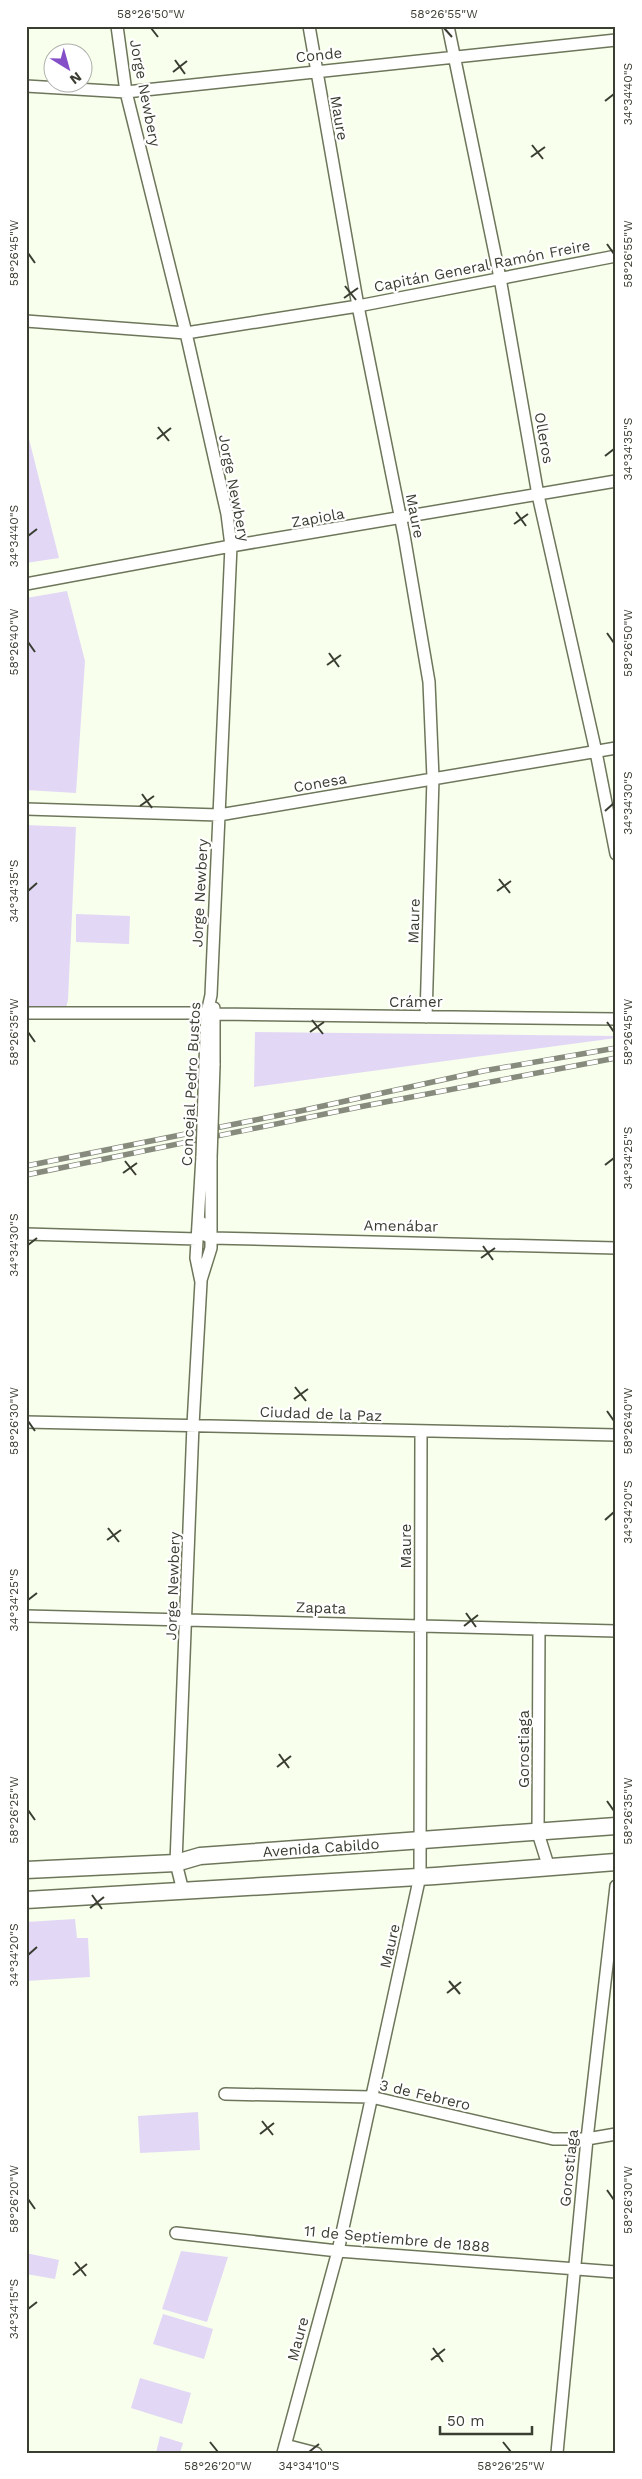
<svg xmlns="http://www.w3.org/2000/svg" width="642" height="2479" font-family="'Work Sans',sans-serif">
<style>
.green{fill:#e2d8f6}
.lines{fill:none;stroke-linecap:round;stroke-linejoin:round}
.minor-casing{stroke:#6d765a;stroke-width:14}
.secondary-casing{stroke:#6d765a;stroke-width:19}
.minor{stroke:#fff;stroke-width:11}
.secondary{stroke:#fff;stroke-width:16}
.rail-casing{stroke:#868b7d;stroke-width:5.5}
.rail{stroke:#fff;stroke-width:4;stroke-dasharray:11;stroke-linecap:butt}
.minor-bridge-casing{stroke:#6d765a;stroke-width:14;stroke-linecap:butt}
.minor-bridge{stroke:#fff;stroke-width:11}
.ticks{fill:none;stroke:#3a3e32;stroke-width:2}
.labels{text-anchor:middle;stroke-width:4.5;stroke-linejoin:round;paint-order:stroke}
.street-label{font-size:15px;fill:#3a3e32;stroke:#fff}
.neatline{fill:none;stroke:#3a3e32;stroke-width:2}
.ticks-label{font-size:12px;text-anchor:middle;fill:#3a3e32}
</style>
<rect width="100%" height="100%" fill="#f8ffec"/>
<path class="green" d="M26,427l33,131 -33,5z
M67,591l18,70 -9,132 -50,-3v-192z
M26,825l50,2 -8,173 -2,8 -40,-2z
M76,914l54,2 -1,28 -53,-2z
M255,1032l361,4v2l-362,49z
M75,1919l2,19h11l2,39 -64,4v-59z
M198,2112l2,38 -60,3 -2,-37z
M181,2251l47,6 -21,65 -45,-13z
M26,2253l33,7 -4,19 -29,-5z
M163,2314l50,15 -9,30 -51,-15z
M140,2378l51,15 -9,31 -51,-16z
M160,2436l23,7 -3,10h-24z"/>
<g class="lines">
<defs>
<path id="minor" d="M117,26l9,66 60,241 41,181 4,32 -20,449 -4,18 -2,50
M309,26l49,280 46,229 25,147 4,96 -7,239
M448,26l52,252 38,217 58,257 20,102
M26,86l100,6 490,-52
M26,321l160,12 172,-27 258,-50
M26,584l205,-38 385,-65
M26,809l193,6 397,-67
M214,1008v57
M26,1013h181
M215,1014l401,5
M201,1222l4,13 6,3 405,10
M26,1234l171,5
M201,1280l10,-32v-90
M26,1422l590,13
M26,1616l590,15
M539,1629l-1,204 11,35
M183,1891l-7,-28 17,-438 8,-143 -5,-24 6,-102
M225,2094l146,3 182,42h34l29,-5
M176,2233l162,18 278,21
M285,2445l31,8
M283,2453l55,-202 82,-375 1,-444
M557,2453l30,-314 29,-253"/>
<path id="secondary" d="M26,1870l150,-7 24,-7 416,-30
M26,1900l409,-24 181,-14"/>
</defs>
<use href="#minor" class="minor-casing"/>
<use href="#secondary" class="secondary-casing"/>
<use href="#minor" class="minor"/>
<use href="#secondary" class="secondary"/>
<defs>
<path id="rail" d="M26,1166l274,-55 183,-40 133,-23
M26,1175l338,-69 252,-48"/>
</defs>
<use href="#rail" class="rail-casing"/>
<use href="#rail" class="rail"/>
<defs>
<path id="minor-bridge" d="M202,1156l3,-93
M211,1158l3,-93"/>
</defs>
<use href="#minor-bridge" class="minor-bridge-casing"/>
<use href="#minor-bridge" class="minor-bridge"/>
</g>
<path class="ticks" d="M151,28l7,9M444,28l8,9M175,60l10,14M173,72l14,-11M605,101l9,-7M532,145l11,14M531,157l14,-10M607,244l7,10M28,253l7,10M345,286l11,14M344,298l14,-10M158,427l11,14M157,439l14,-11M605,456l9,-7M516,512l10,14M514,524l14,-10M28,536l9,-7M607,633l7,10M28,642l7,10M329,653l10,14M327,665l14,-10M142,794l10,14M140,806l14,-10M605,811l9,-8M499,879l11,14M28,891l9,-8M497,891l14,-10M312,1020l11,14M607,1022l7,10M28,1032l7,10M310,1032l14,-10M125,1161l11,14M605,1165l9,-7M123,1173l14,-10M28,1245l9,-7M483,1246l10,14M481,1258l14,-10M295,1387l11,14M294,1399l14,-10M607,1411l7,10M28,1421l7,10M605,1520l9,-8M108,1528l11,14M107,1540l14,-10M28,1600l9,-7M466,1613l10,14M464,1626l14,-11M279,1754l10,14M277,1767l14,-11M607,1801l7,10M28,1810l7,10M92,1895l10,14M90,1908l14,-11M28,1955l9,-8M449,1981l11,13M447,1993l14,-11M262,2121l11,14M260,2134l14,-11M607,2190l7,10M28,2199l7,10M75,2262l11,14M73,2275l14,-11M28,2309l9,-7M433,2348l10,14M431,2360l14,-11M210,2442l8,10M503,2442l8,10M309,2452l10,-8"/>
<g class="labels">
<g class="street-label">
<text transform="translate(319 55) rotate(-6)" y="5">Conde</text>
<text transform="translate(145 93) rotate(79)" y="5">Jorge Newbery</text>
<text transform="translate(339 118) rotate(80)" y="5">Maure</text>
<text transform="translate(482 266) rotate(-11)" y="5">Capitán General Ramón Freire</text>
<text transform="translate(544 438) rotate(80)" y="5">Olleros</text>
<text transform="translate(234 488) rotate(79)" y="5">Jorge Newbery</text>
<text transform="translate(415 516) rotate(79)" y="5">Maure</text>
<text transform="translate(318 518) rotate(-10)" y="5">Zapiola</text>
<text transform="translate(320 783) rotate(-10)" y="5">Conesa</text>
<text transform="translate(200 893) rotate(-87)" y="5">Jorge Newbery</text>
<text transform="translate(414 921) rotate(-88)" y="5">Maure</text>
<text x="416" y="1007">Crámer</text>
<text transform="translate(191 1084) rotate(-87)" y="5">Concejal Pedro Bustos</text>
<text transform="translate(401 1226) rotate(1)" y="5">Amenábar</text>
<text transform="translate(321 1414) rotate(2)" y="5">Ciudad de la Paz</text>
<text transform="translate(406 1546) rotate(-90)" y="5">Maure</text>
<text transform="translate(173 1586) rotate(-88)" y="5">Jorge Newbery</text>
<text transform="translate(321 1608) rotate(2)" y="5">Zapata</text>
<text transform="translate(524 1749) rotate(-90)" y="5">Gorostiaga</text>
<text transform="translate(321 1848) rotate(-4)" y="5">Avenida Cabildo</text>
<text transform="translate(390 1946) rotate(-77)" y="5">Maure</text>
<text transform="translate(425 2095) rotate(13)" y="5">3 de Febrero</text>
<text transform="translate(569 2168) rotate(-84)" y="5">Gorostiaga</text>
<text transform="translate(397 2239) rotate(5)" y="5">11 de Septiembre de 1888</text>
<text transform="translate(298 2339) rotate(-75)" y="5">Maure</text>
</g>
</g>
<rect width="642" height="2479" fill="none" stroke="#ffffff" stroke-width="55"/>
<g transform="translate(68 68) rotate(143)"><circle r="24" fill="#ffffff" stroke="#b0b2ad"/>
<path d="M0-4L9 19L0 12L-9 19Z" fill="#844fc7"/>
<text y="-8" font-size="14" font-weight="bold" text-anchor="middle" fill="#3a3e32">N</text>
</g>
<path d="M440 2426v8h92v-8" fill="none" stroke="#3a3e32" stroke-width="2.5"/>
<text x="447" y="2426" font-size="15" fill="#3a3e32" stroke="#ffffff" stroke-width="4" paint-order="stroke">50 m</text>
<rect x="28" y="28" width="586" height="2424" class="neatline"/>
<g class="ticks-label">
<text x="151" y="18">58°26'50"W</text>
<text x="444" y="18">58°26'55"W</text>
<text transform="translate(628 94) rotate(-90)" y="4">34°34'40"S</text>
<text transform="translate(14 253) rotate(-90)" y="4">58°26'45"W</text>
<text transform="translate(628 254) rotate(-90)" y="4">58°26'55"W</text>
<text transform="translate(628 449) rotate(-90)" y="4">34°34'35"S</text>
<text transform="translate(14 536) rotate(-90)" y="4">34°34'40"S</text>
<text transform="translate(14 642) rotate(-90)" y="4">58°26'40"W</text>
<text transform="translate(628 643) rotate(-90)" y="4">58°26'50"W</text>
<text transform="translate(628 803) rotate(-90)" y="4">34°34'30"S</text>
<text transform="translate(14 891) rotate(-90)" y="4">34°34'35"S</text>
<text transform="translate(14 1032) rotate(-90)" y="4">58°26'35"W</text>
<text transform="translate(628 1032) rotate(-90)" y="4">58°26'45"W</text>
<text transform="translate(628 1158) rotate(-90)" y="4">34°34'25"S</text>
<text transform="translate(14 1245) rotate(-90)" y="4">34°34'30"S</text>
<text transform="translate(14 1421) rotate(-90)" y="4">58°26'30"W</text>
<text transform="translate(628 1421) rotate(-90)" y="4">58°26'40"W</text>
<text transform="translate(628 1512) rotate(-90)" y="4">34°34'20"S</text>
<text transform="translate(14 1600) rotate(-90)" y="4">34°34'25"S</text>
<text transform="translate(14 1810) rotate(-90)" y="4">58°26'25"W</text>
<text transform="translate(628 1811) rotate(-90)" y="4">58°26'35"W</text>
<text transform="translate(14 1955) rotate(-90)" y="4">34°34'20"S</text>
<text transform="translate(14 2199) rotate(-90)" y="4">58°26'20"W</text>
<text transform="translate(628 2200) rotate(-90)" y="4">58°26'30"W</text>
<text transform="translate(14 2309) rotate(-90)" y="4">34°34'15"S</text>
<text x="218" y="2470">58°26'20"W</text>
<text x="309" y="2470">34°34'10"S</text>
<text x="511" y="2470">58°26'25"W</text>
</g>
</svg>
